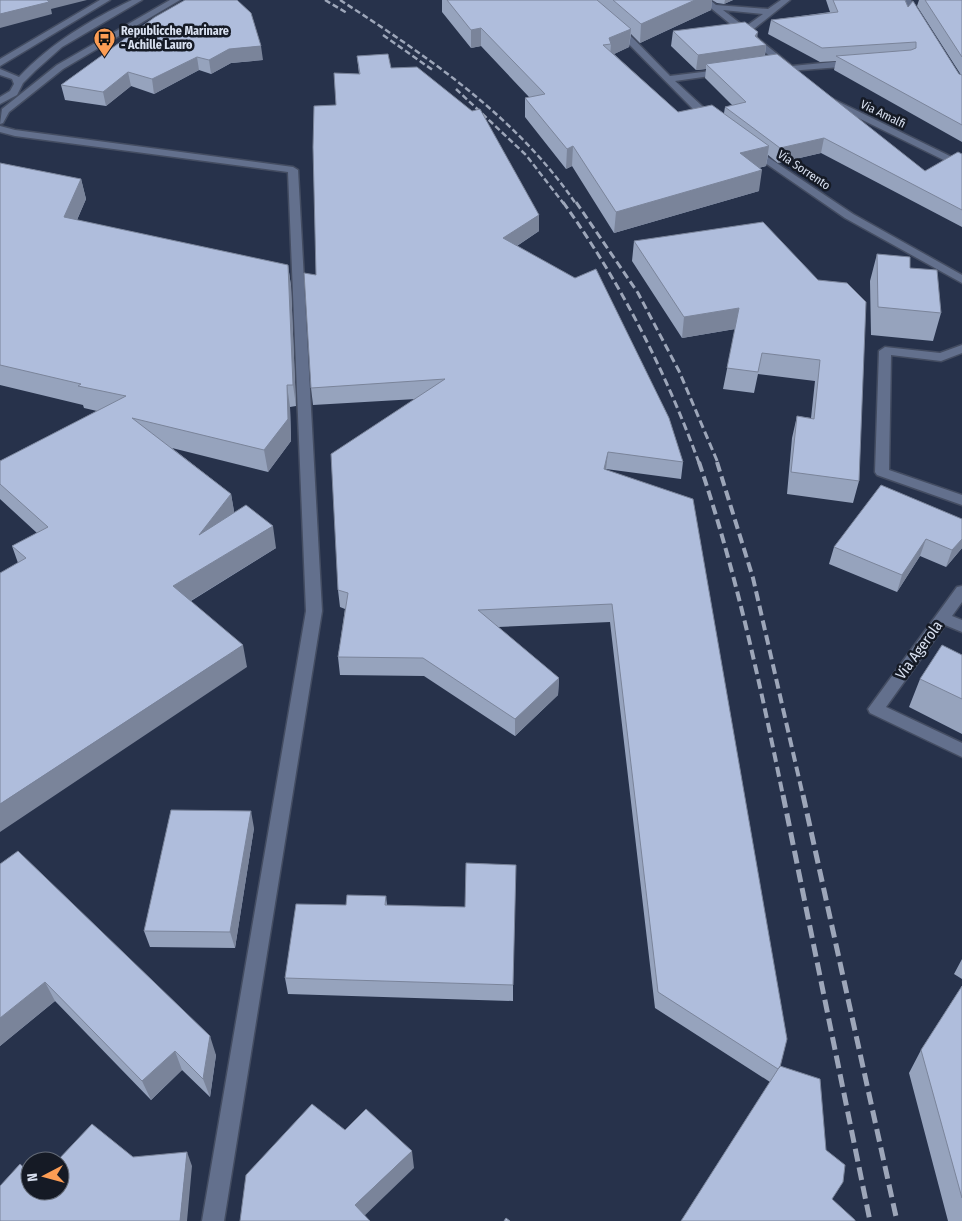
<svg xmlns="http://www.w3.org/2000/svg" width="962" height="1221" font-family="'Fira Sans Condensed',sans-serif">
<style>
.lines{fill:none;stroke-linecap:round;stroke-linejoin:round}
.minor-casing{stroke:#444d62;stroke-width:3}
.secondary-casing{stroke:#444d62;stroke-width:3}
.minor{fill:#63708d;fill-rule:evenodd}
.secondary{fill:#63708d;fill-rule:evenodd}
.rail-far3{stroke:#9da6b9;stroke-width:2.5;stroke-dasharray:6 3;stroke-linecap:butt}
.rail-far2{stroke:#9da6b9;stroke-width:3;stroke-dasharray:8 4;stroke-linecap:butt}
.rail-far1{stroke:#9da6b9;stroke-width:4;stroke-dasharray:10 5;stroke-linecap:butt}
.rail{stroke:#9da6b9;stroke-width:5;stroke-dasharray:13 6;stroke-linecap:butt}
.wall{fill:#96a3bd}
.shaded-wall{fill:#7a849a}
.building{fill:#afbddc;stroke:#7a849a}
.labels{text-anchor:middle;stroke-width:5;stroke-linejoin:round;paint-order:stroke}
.far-poi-label{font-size:12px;font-weight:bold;fill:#d9e1f1;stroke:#151a25;text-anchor:start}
.far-street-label{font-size:12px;fill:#d9e1f1;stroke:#151a25}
.street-label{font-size:15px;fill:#d9e1f1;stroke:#151a25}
</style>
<rect width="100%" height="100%" fill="#27324b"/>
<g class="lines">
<defs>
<path id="minor" d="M170,0h10l-117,69 -54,43 -6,11 -3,1 2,-15 55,-44z
M701,0h9l6,5 52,4 13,-9h9l-40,32 42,34 62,-6 4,3 -4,3 -66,5zM723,10l40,4 -18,13z
M903,0h8l13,23 -1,2h-6z
M613,24h6l51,52 57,-7v4l-3,1 -49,7 40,37v4h-6l-13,-10 -83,-84z
M831,98l131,64v7l-134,-66v-4z
M0,126l15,4 278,37 5,3 24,441 -98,610h-22l104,-610 -18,-439 -273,-36 -15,-4z
M751,146l102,68 109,61v8l-117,-65 -97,-67 -2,-2z
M962,345v8l-21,8 -50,-6 -2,115 73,25v10l-85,-30 -2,-3 4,-121 6,-4 55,6z
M962,586v16l-10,14 10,4v12l-17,-7 -59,82 76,36v14l-92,-44 -2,-4 89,-122z"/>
<path id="secondary" d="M100,0h10l-110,66v-7z
M132,0h10l-80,47 -27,24 -12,12 -6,12 -17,9v-7l10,-6 4,-7 -2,-5 -12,-4v-6l19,8c32,-34 71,-57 113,-77z"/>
</defs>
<use href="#minor" class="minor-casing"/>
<use href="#secondary" class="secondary-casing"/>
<use href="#minor" class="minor"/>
<use href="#secondary" class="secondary"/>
<path class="rail-far3" d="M325,0l22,13
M340,0c87,56 177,117 236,204
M383,35l51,36
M456,89l70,66 38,49"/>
<path class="rail-far2" d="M563,202c58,81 102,168 136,261
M576,202l62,91 41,78 39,92"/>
<path class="rail-far1" d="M699,462c37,110 61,221 84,334
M717,462l36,116 50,218"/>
<path class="rail" d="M783,795l87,426
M803,795l94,426"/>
</g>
<path class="wall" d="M442,0h270l-1,10 -71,33 -9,-9 -2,13 -15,7 64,58 46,1 1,-6 7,-2 -27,-27 1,-9 -10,1 -25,-24 2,-15 84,6 9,8 -1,11 160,115 37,-17v73l-141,-74 -43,10 -10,-8 -2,11 -7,2v23l-145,42 -42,-67 -6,3 -41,-52v-19l4,-1 -48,-51 -10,2 -29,-36z
M712,0h21l-9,4 -7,-1z
M826,0h79l3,7 51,67 2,1 -44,-69 2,-6h43v142l-128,-72 2,-9 -16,1 -52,-28 3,-14 59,-8z
M155,17l108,43 -32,3 -20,11 -12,-4 -45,24 -23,-8 -25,20 -41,-6 -4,-15z
M357,56l34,12 148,163 -22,15 166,216 -2,17 -75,-10 174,598 -99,154 89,-139 -115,-74 -45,-386 -112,5 61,51 -1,17 -43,41 -91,-60 -84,-1 -2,-18 7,-48 -5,-2 -2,-17 78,-191 -103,6 -2,-17 5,-113 20,-170 23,-31z
M0,163l81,16 5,20 -9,21 211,45 3,21 5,120 -6,1 1,34 -23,31 -96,-24 59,46 3,18 42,36 -85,53 56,66 -229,-104 -6,-17 25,-13 -37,-34v-38l97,-50 -13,-3 -1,-3 -83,-20z
M634,241l184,39 41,201 -6,22 -66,-9 5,-56 5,-22 14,2 4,-37 -57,-7 -4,19 -31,-4 12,-60 -53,9 -50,-77z
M877,254l33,14 31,45 -8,28 -62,-6 -1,-54z
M962,519v29l-16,19 -26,-11 -23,36 -68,-28 5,-17z
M962,655v79l-53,-27 11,-28z
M254,828l-19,120 -85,-1 -6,-16z
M0,864l216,191 -6,42 -28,-27 -31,30 -96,-99 -55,45z
M386,896l1,9 126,80v16l-225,-7 -3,-16 61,-73z
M962,959v20l-8,-5z
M962,986v235h-14l-39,-148 12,-23z"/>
<path class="shaded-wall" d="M44,0h43l-36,9 1,5 -52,14v-14z
M695,0h17l-1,10 -71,33 1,-19z
M725,0h8l-9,4z
M481,28v18l-10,2v-18z
M631,29l-2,18 -19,9 1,-12 -2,-6z
M758,32l-2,14 10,-1 -2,15 -58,4v5l-10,1 2,-15 57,-19z
M261,46l2,14 -32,3 -20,11 -2,-14 20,-11z
M197,57l2,13 -45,24 -2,-15z
M128,72l3,14 -25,20 -3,-14z
M824,138l-3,15 -43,10 2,-15z
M573,146l-1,20 -6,3 1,-20z
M769,146l-3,20 -29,7 3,-20z
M762,170l-3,21 -145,42 2,-21z
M81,179l5,20 -17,39 -5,-21z
M539,215v16l-36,24v-17z
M288,265l3,21 5,120 -3,-21z
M739,308l-4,21 -53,9 2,-21z
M287,385l3,22 1,34 -23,31 -4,-22z
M608,452l-2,17h-2z
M231,494l4,22 -36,19z
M273,526l3,22 -97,60 -6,-22z
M926,539l-6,17 -23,36 5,-17z
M962,539v9l-16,19 6,-17z
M243,645l4,22 -247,165v-28z
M559,678l-1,17 -43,41v-17z
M251,811l3,17 -19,120 -5,-16z
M45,982l10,19 -55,45v-28z
M210,1036l6,19 -6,42 -7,-18z
M175,1051l7,19 -31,30 -9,-19z
M412,1151l2,17 -55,53 -4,-16z
M187,1152l5,14 -5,55h-7z"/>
<path class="building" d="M0,0h47l2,2 -49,12z
M185,0h52l14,13 10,33 -32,3 -20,11 -12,-3 -45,22 -24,-7 -25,20 -42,-7 94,-68z
M447,0h150l34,29 -22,9 2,6 -8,1 75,67 34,-7 57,41 -29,7 22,17 -146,42 -43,-66 -6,3 -42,-51 20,-4 -64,-66 -10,2z
M613,0h82l-54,24z
M833,0h72l3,7 5,-6 46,73 3,1v50l-126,-69 75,-6 5,-2v-6l-94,6 -51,-28 67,-8z
M925,0h37v57z
M745,22l13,10 -3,4 11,9 -68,10 -25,-24z
M388,54l3,14 26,-1 55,44 8,-2 59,106 -36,23 72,40 21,-9 73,149 14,44 -75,-10 -4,17 89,30 94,540 -7,28 -2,2 -120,-77 -46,-388 -134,6 81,68 -44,41 -92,-61 -85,-1 10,-64 -10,-3 -7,-136 114,-75 -134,9 -7,-115 12,2 -3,-128 1,-41 22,-1 -2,-32 26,1 -3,-18z
M777,54l148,117 33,-19 4,2v56l-138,-72 -44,10 -55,-41 21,-5 -40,-38z
M0,163l81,16 -17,38 224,48 5,120h-6l1,34 -24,31 -132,-32 99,76 -32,41 47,-30 27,21 -100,60 70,59 -243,159v-231l26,-15 -14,-12 36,-19 -48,-43v-23l126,-65 -48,-10 3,-2 -81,-19z
M763,222l55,58 29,3 19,19 -7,179 -68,-9 6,-56 17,3 6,-59 -58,-7 -4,19 -31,-4 12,-60 -55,9 -50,-76z
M877,254l33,3v11l27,2 4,43 -63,-6z
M881,485l81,34v20l-10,11 -26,-11 -24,36 -68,-28z
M942,645l20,10v44l-42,-20z
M171,810l80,1 -21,121 -86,-1z
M18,851l192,185 -7,43 -28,-28 -33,30 -97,-99 -45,36v-154z
M466,863l50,2 -3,120 -228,-7 11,-74 50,1 1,-10 39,1 -1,9 80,2z
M962,986v212l-41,-148z
M780,1066l40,13 6,71 19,15 -2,17 -11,17 23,21v1h-174z
M312,1104l33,26 21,-21 46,42 -57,54 15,16h-130l6,-46z
M92,1124l41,33 54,-5 -7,69h-180v-35l20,-22 10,9v18h30v-30h-3z
M506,1218l4,3h-6z"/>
<defs>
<symbol id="bus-pin" viewBox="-11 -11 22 30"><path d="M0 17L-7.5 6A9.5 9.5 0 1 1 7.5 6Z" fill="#fd9d54" stroke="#151a25"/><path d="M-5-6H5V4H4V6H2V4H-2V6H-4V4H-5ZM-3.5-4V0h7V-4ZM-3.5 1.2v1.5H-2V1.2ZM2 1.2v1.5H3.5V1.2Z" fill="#111"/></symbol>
</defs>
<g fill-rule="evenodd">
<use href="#bus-pin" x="92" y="26" width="25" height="34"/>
</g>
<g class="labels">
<g class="far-poi-label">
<text x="121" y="35">Republicche Marinare<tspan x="121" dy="14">- Achille Lauro</tspan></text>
</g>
<g class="far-street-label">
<text transform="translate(883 114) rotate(26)" y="4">Via Amalfi</text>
<text transform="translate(804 170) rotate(34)" y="4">Via Sorrento</text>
</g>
<g class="street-label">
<text transform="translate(919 650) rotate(-54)" y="5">Via Agerola</text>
</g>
</g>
<g transform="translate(45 1176) rotate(264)"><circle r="24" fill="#151a25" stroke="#636a77"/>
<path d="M0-4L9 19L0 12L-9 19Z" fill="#fd9d54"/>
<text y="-8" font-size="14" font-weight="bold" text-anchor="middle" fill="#d9e1f1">N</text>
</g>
</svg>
